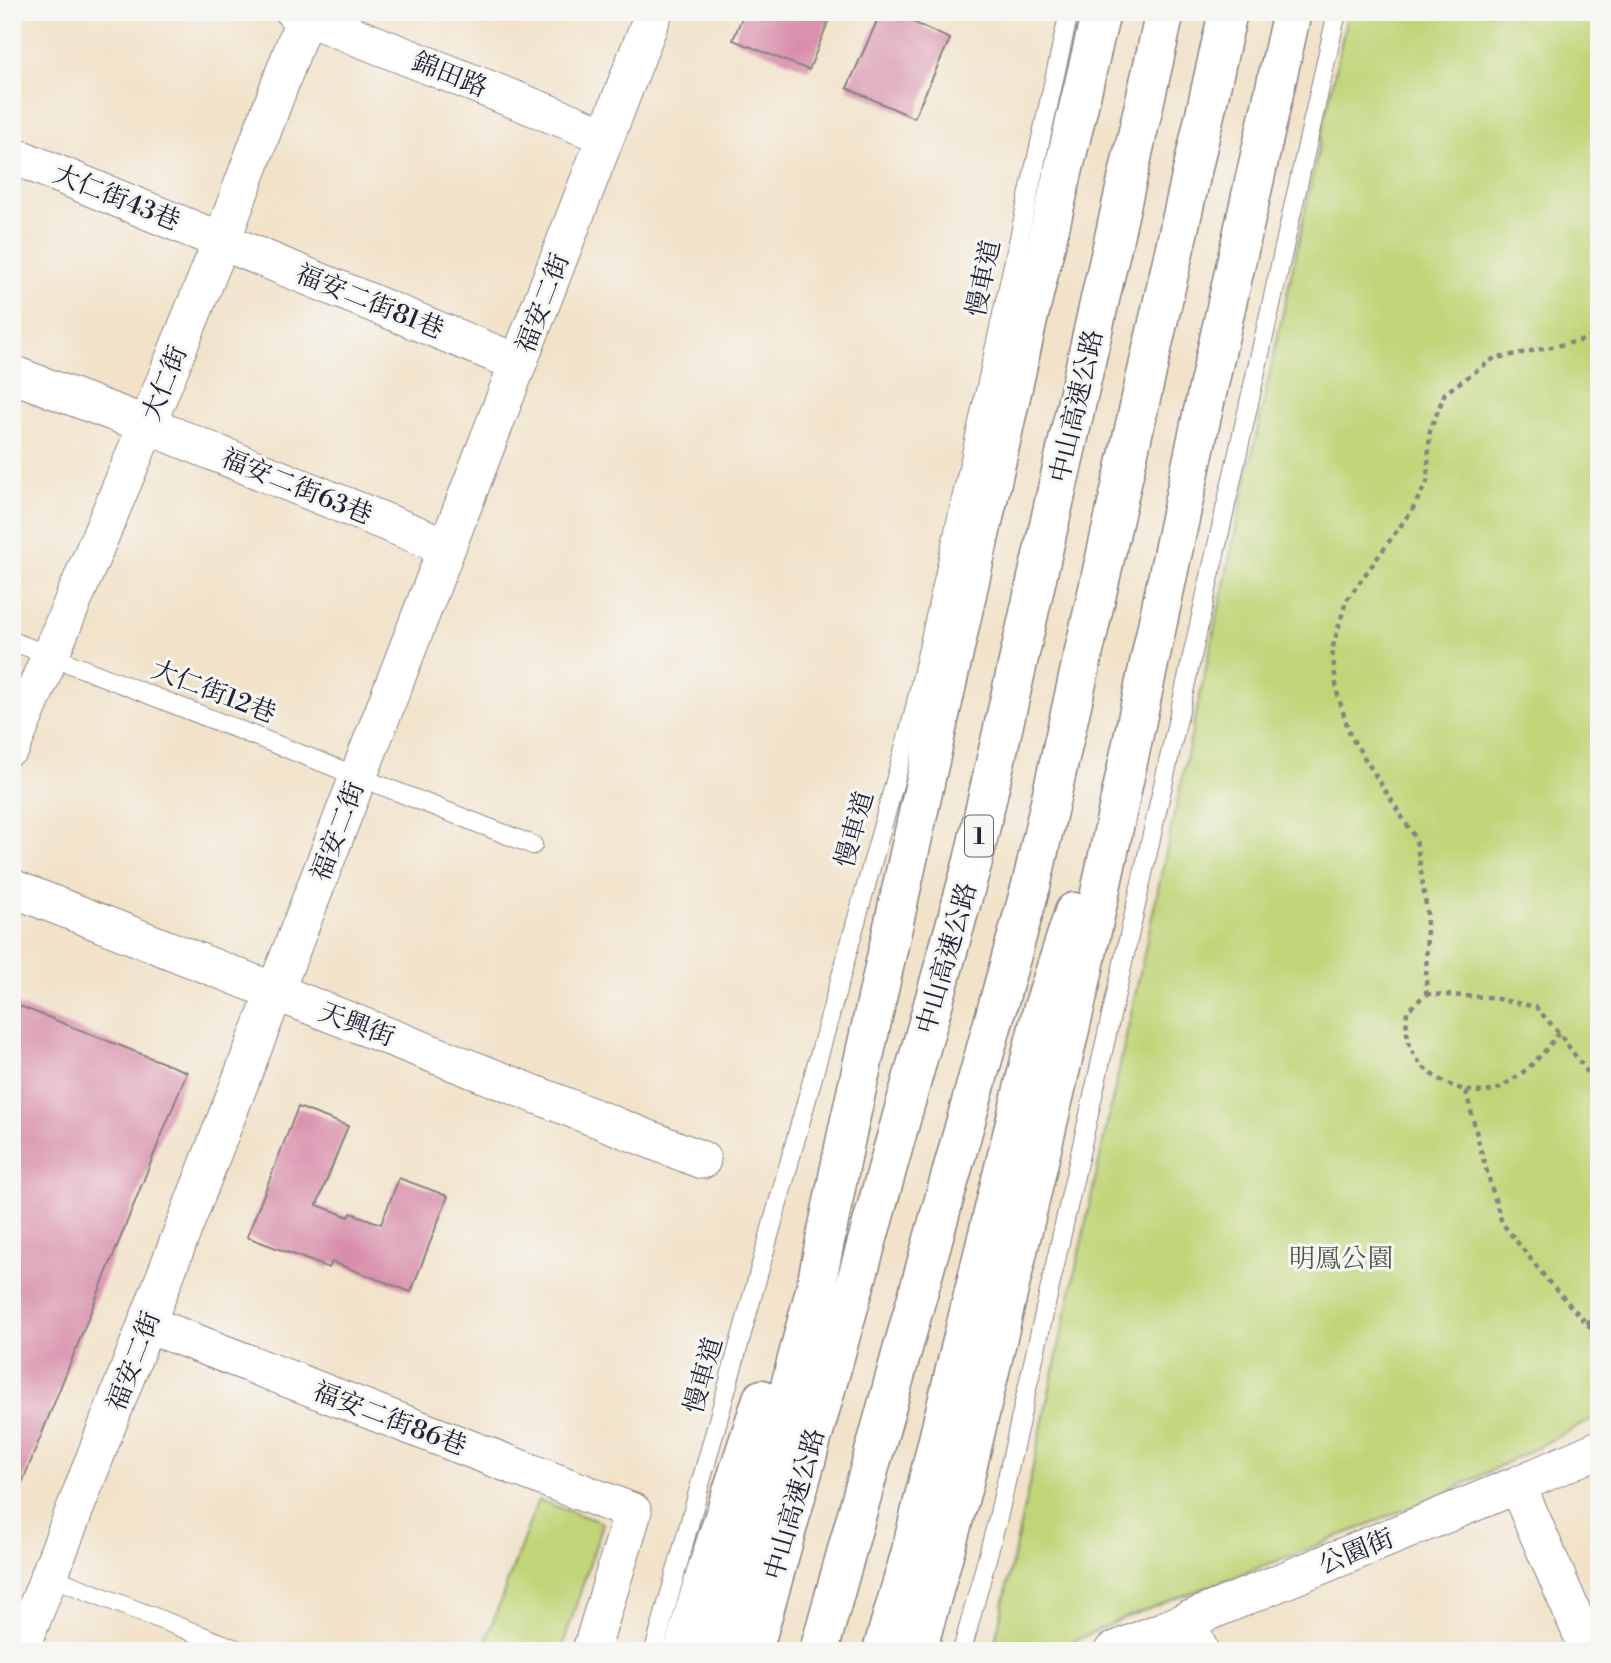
<svg xmlns="http://www.w3.org/2000/svg" width="1611" height="1663" font-family="'Libre Bodoni','Noto Serif TC',serif">
<style>
.green{fill:#c0d578;stroke:#717c5a;stroke-width:2}
.building{fill:#d88daa}
.lines{fill:none;stroke-linecap:round;stroke-linejoin:round}
.lane-casing{stroke:#8a8282;stroke-width:20}
.street-casing{stroke:#8a8282;stroke-width:39}
.highway-casing{stroke:#8a8282;stroke-width:41}
.path{stroke:#8a8282;stroke-width:4.5;stroke-dasharray:5 5;stroke-linecap:butt}
.lane{stroke:#fff;stroke-width:18}
.street{stroke:#fff;stroke-width:37}
.highway{stroke:#fff;stroke-width:38}
.labels{text-anchor:middle;stroke-width:6;stroke-linejoin:round;paint-order:stroke}
.shield{fill:#f6f6f2;stroke:#626272;stroke-width:2}
.shield-label{font-size:24px;font-weight:bold;fill:#22223b}
.street-label{font-size:26px;fill:#22223b;stroke:#f6f6f2}
.park-label{font-size:26px;fill:#51584d;stroke:#f6f6f2}
</style>
<rect width="100%" height="100%" fill="#f6f6f2"/>
<filter id="ink" filterUnits="userSpaceOnUse"><feTurbulence type="fractalNoise" baseFrequency=".0143" numOctaves="2"/><feDisplacementMap in="SourceGraphic" scale="14" xChannelSelector="R" yChannelSelector="G"/><feConvolveMatrix kernelMatrix="1 2 1 2 8 2 1 2 1" color-interpolation-filters="sRGB"/></filter>
<filter id="wash" filterUnits="userSpaceOnUse"><feTurbulence type="fractalNoise" baseFrequency=".00686" numOctaves="4" result="noise"/><feDisplacementMap in="SourceGraphic" scale="28" xChannelSelector="R" yChannelSelector="G"/><feGaussianBlur stdDeviation="1.57" result="paint"/><feColorMatrix in="noise" values="0 0 0 0 0 0 0 0 0 0 0 0 0 0 0 0 0 1.4 0 .05"/><feComposite in="paint" operator="in"/></filter>
<g filter="url(#wash)">
<rect width="100%" height="100%" fill="#f2e2c9"/>
<path class="green" d="M1348,12h251v1404l-153,77 -143,58 -179,67 -71,33h-60z
M538,1500l65,23 -42,128h-79z"/>
<g id="blocks">
<path class="building" d="M744,12h88l-23,58 -76,-30z
M881,12h10l59,27 -36,79 -67,-30z
M12,1003l175,69 -175,436z
M298,1107l50,19 -31,79 32,12 2,-4 30,11 18,-46 49,18 -37,96 -79,-30 -3,6 -82,-31z"/>
</g>
</g>
<g filter="url(#ink)">
<use href="#blocks" fill-opacity="0" stroke="#8a8282" stroke-width="2"/>
<g class="lines">
<defs>
<path id="lane" d="M12,641l521,204
M49,1576l192,75
M654,1651l259,-935 156,-704
M962,1651l36,-133 339,-1506"/>
<path id="street" d="M294,12l312,124
M12,155l506,208
M12,374l135,51 300,122
M12,746l135,-321 75,-185 83,-223
M12,888l690,272
M147,1324l486,188 -42,139
M1517,1485l72,166
M1187,1620l13,31
M20,1651l634,-1639
M1113,1651l404,-166 82,-36"/>
<path id="highway" d="M683,1651l24,-82 55,-170
M721,1651l94,-361 31,-152 181,-814 74,-312
M753,1651l220,-790 192,-849
M819,1651l213,-769 196,-870
M882,1651l28,-96 132,-544 32,-99
M917,1651l46,-165 118,-504 120,-562 91,-408"/>
</defs>
<use href="#lane" class="lane-casing"/>
<use href="#street" class="street-casing"/>
<use href="#highway" class="highway-casing"/>
<path class="path" d="M1426,994l62,3 48,10 23,26 31,43 9,19
M1559,1033c-15,20 -31,39 -54,51 -4,3 -9,7 -14,7 -28,5 -65,-13 -78,-38 -7,-13 -7,-28 -6,-42l19,-17 1,-82 -11,-73 -66,-104 -13,-43 -5,-42 14,-49 66,-91 15,-28 3,-52 15,-37 48,-34 106,-22
M1466,1091l16,64 20,68 47,59 50,55
M1587,1324l12,-15"/>
<use href="#lane" class="lane"/>
<use href="#street" class="street"/>
<use href="#highway" class="highway"/>
</g>
</g>
<g class="labels">
<rect class="shield" x="965" y="815.5" width="28" height="41" rx="5"/>
<g class="shield-label">
<text x="979" y="844">1</text>
</g>
<g class="street-label">
<text transform="translate(450 74) rotate(22)" y="9">錦田路</text>
<text transform="translate(117 197) rotate(22)" y="9">大仁街43巷</text>
<text transform="translate(983 278) rotate(-78)" y="9">慢車道</text>
<text transform="translate(370 301) rotate(22)" y="9">福安二街81巷</text>
<text transform="translate(542 303) rotate(-69)" y="9">福安二街</text>
<text transform="translate(164 383) rotate(-68)" y="9">大仁街</text>
<text transform="translate(1076 406) rotate(-77)" y="9">中山高速公路</text>
<text transform="translate(297 486) rotate(22)" y="9">福安二街63巷</text>
<text transform="translate(214 691) rotate(21)" y="9">大仁街12巷</text>
<text transform="translate(854 829) rotate(-74)" y="9">慢車道</text>
<text transform="translate(337 831) rotate(-69)" y="9">福安二街</text>
<text transform="translate(946 958) rotate(-74)" y="9">中山高速公路</text>
<text transform="translate(357 1024) rotate(21)" y="9">天興街</text>
<text transform="translate(133 1361) rotate(-69)" y="9">福安二街</text>
<text transform="translate(703 1375) rotate(-74)" y="9">慢車道</text>
<text transform="translate(390 1418) rotate(21)" y="9">福安二街86巷</text>
<text transform="translate(794 1504) rotate(-74)" y="9">中山高速公路</text>
<text transform="translate(1356 1551) rotate(-22)" y="9">公園街</text>
</g>
<g class="park-label">
<text x="1341" y="1267">明鳳公園</text>
</g>
</g>
<rect width="1611" height="1663" fill="none" stroke="#f6f6f2" stroke-width="42"/>
</svg>
